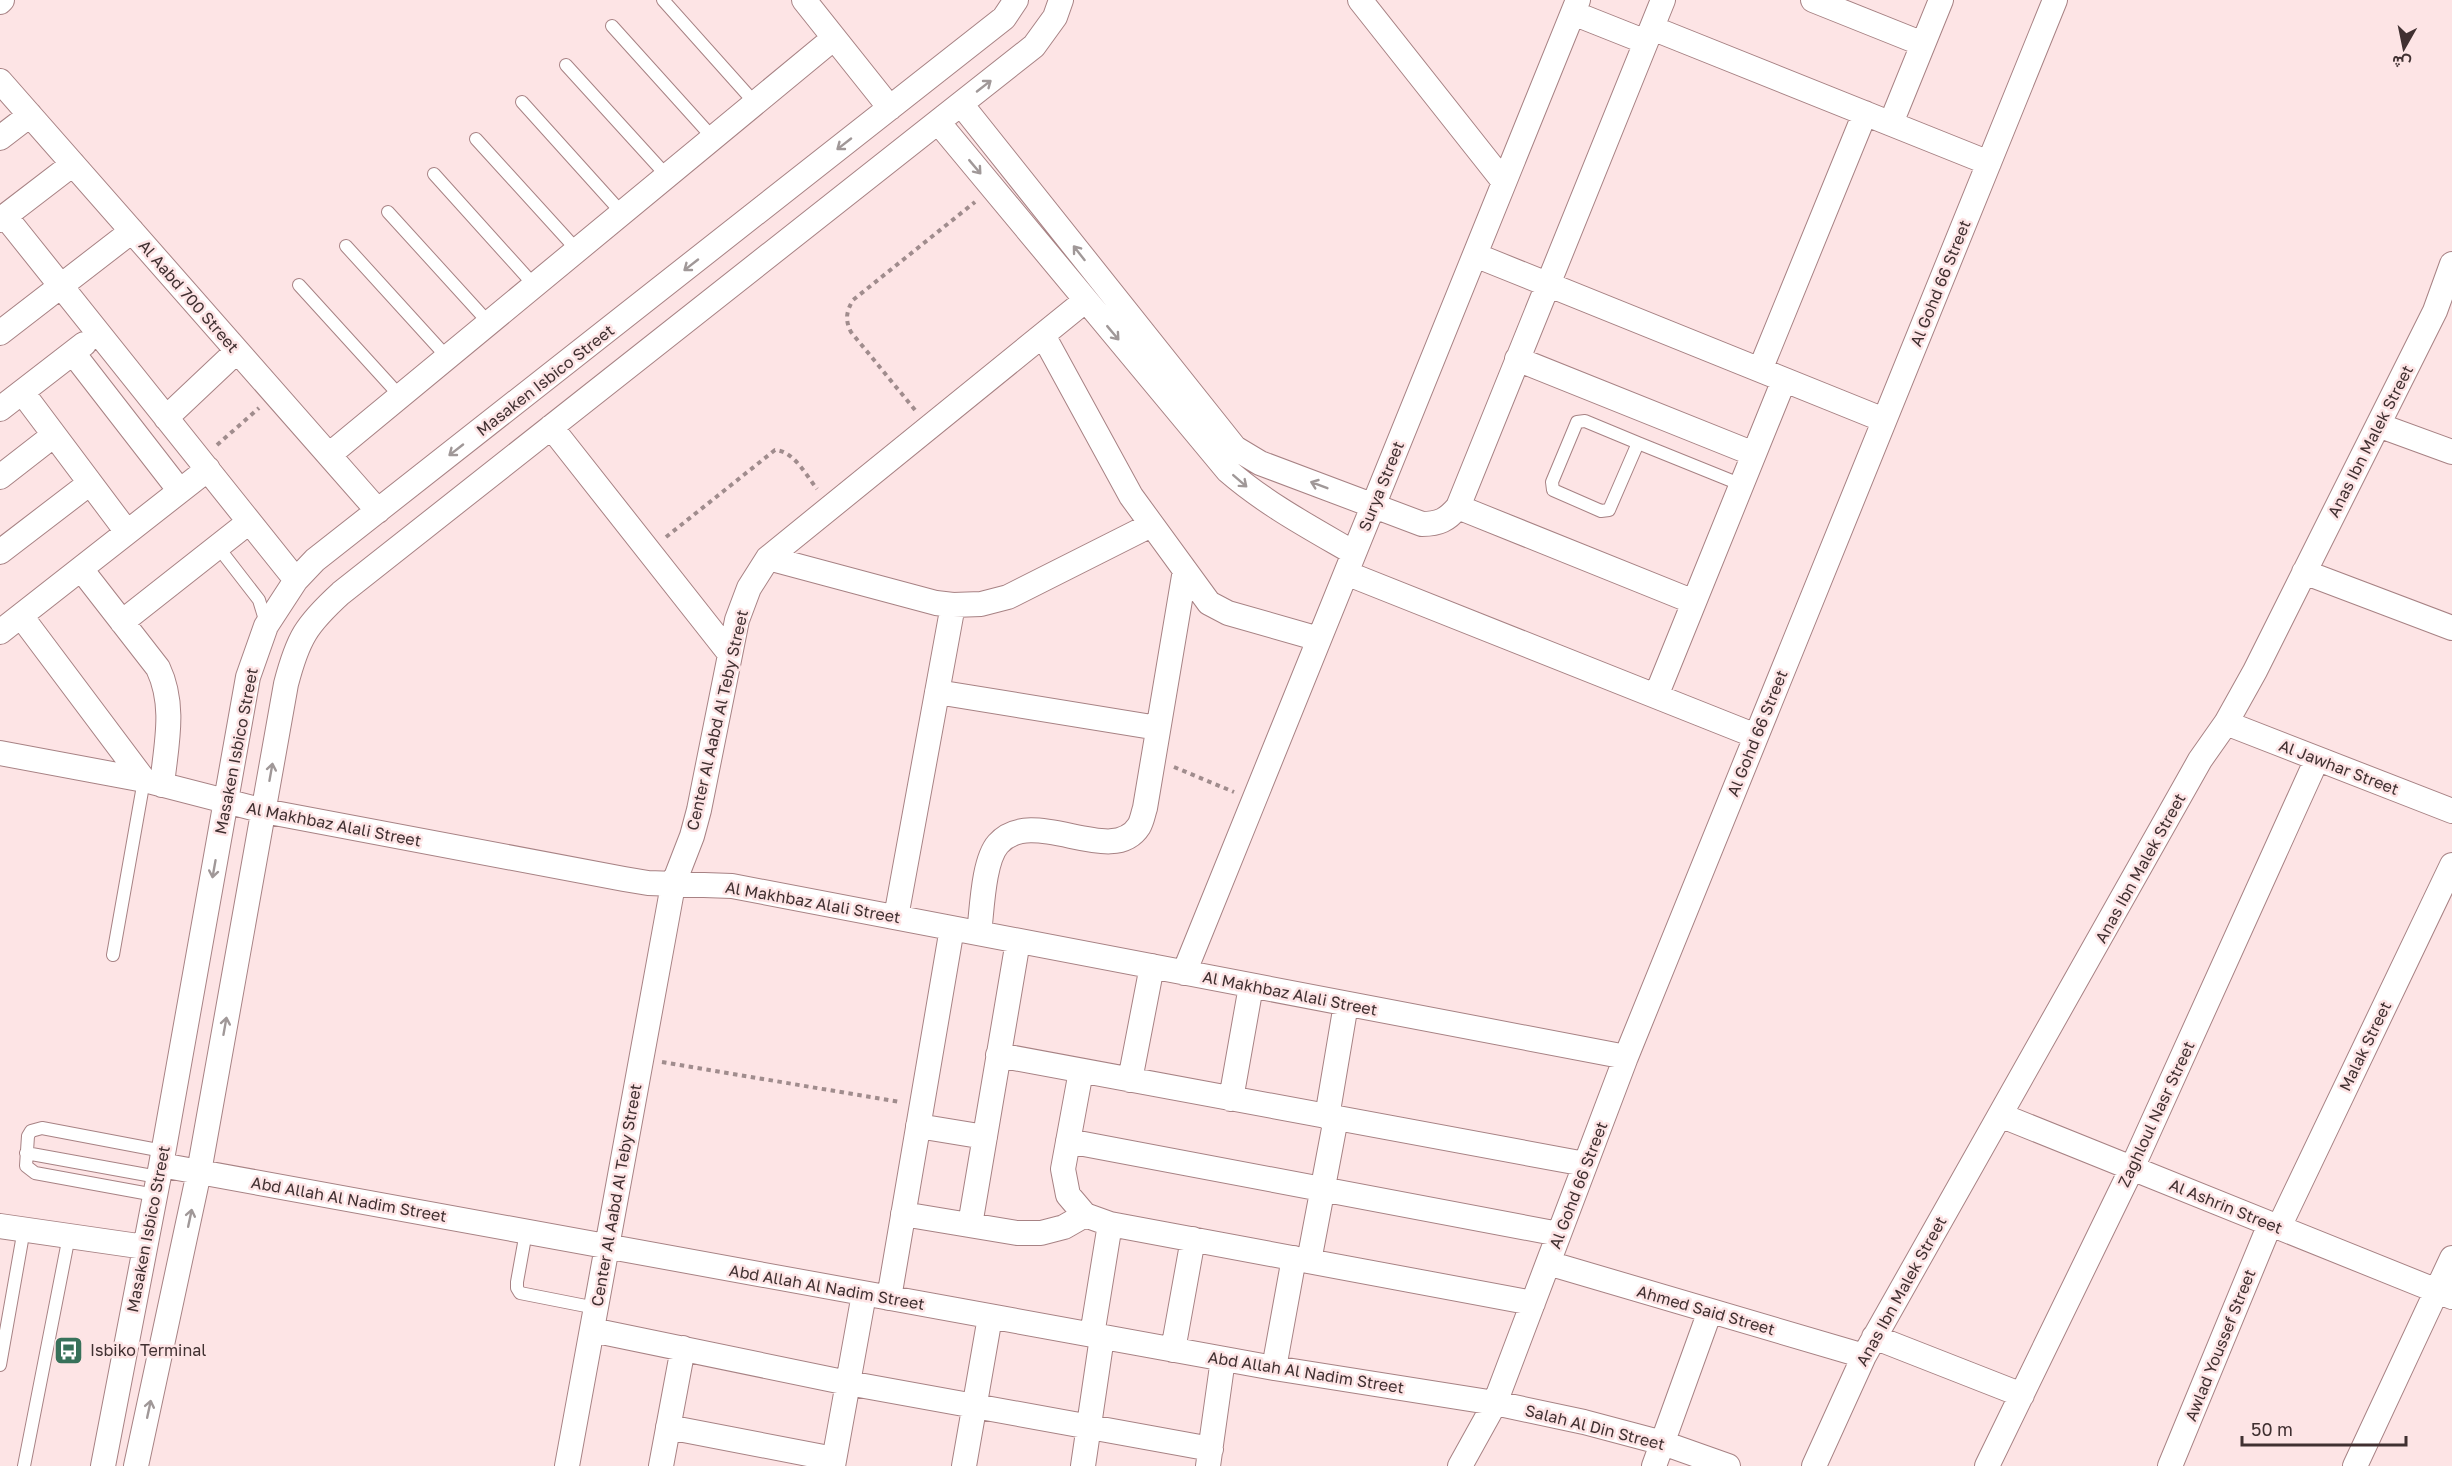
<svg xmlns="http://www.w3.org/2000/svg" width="2452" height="1466" font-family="'Golos Text',Vazirmatn,sans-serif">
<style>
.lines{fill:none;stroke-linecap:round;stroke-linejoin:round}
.service-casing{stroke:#a78284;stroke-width:14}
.minor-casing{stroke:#a78284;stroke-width:26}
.path{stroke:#a08c8d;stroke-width:4;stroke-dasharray:4.5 4.5;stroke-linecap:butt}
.service{stroke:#fff;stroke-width:12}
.minor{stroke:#fff;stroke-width:24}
.oneway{stroke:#a09898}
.labels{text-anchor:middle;stroke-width:5;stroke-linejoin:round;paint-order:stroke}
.street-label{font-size:16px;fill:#403031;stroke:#fde4e5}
.poi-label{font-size:16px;fill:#403031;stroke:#fde4e5;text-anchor:start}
</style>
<rect width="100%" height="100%" fill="#fde4e5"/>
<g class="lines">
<defs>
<path id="service" d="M663,0l92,103
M612,26l101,112
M566,65l101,111
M522,102l100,111
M476,139l101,111
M434,174l100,111
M388,212l101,111
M346,246l101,111
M299,285l101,111
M1638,443l-53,-22 -8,1 -25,60 1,8 48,21 8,-1 29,-67 104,42
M218,547l41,53 7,23
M113,955l31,-175
M26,1153l132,24
M155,1195l-120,-22 -9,-7 2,-30 3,-5 11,-3 121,23
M526,1232l-9,50v6l3,5 76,15
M0,1365l24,-136
M24,1466l45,-230"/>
<path id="minor" d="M804,0l86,108
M1360,0l144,182
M1813,0l110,44
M0,2l2,-2
M1573,13l73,29
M1652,28l337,135
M0,81l378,430
M961,104l274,344 25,15 162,61c17,0 25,-4 36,-17l205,-507
M938,122l290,349c38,33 83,57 126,82
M1891,123l50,-123
M0,138l30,-23
M5,216l291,364
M0,220l73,-56
M1475,255l409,165
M0,333l132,-102
M1043,335l88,161 78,107 19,10 91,26
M73,353l107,138
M1517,359l237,95
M1760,370l105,-257
M22,392l105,140
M0,409l84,-65
M166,418l71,-67
M2378,425l74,27
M551,427l179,227
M329,455l505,-417
M0,477l54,-42
M1458,507l236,95
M0,552l90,-69
M768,558l168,45 17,2 28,-1 27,-7 143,-72
M81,569l77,99c18,38 8,77 4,117
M2304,572l148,56
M1346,573l410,163
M21,616l123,164
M122,622l127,-100
M0,632l208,-163
M937,692l221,36
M1656,696l128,-316
M2226,723l226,88
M0,753l144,27 120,31 360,68 24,4 84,3 894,171
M896,917l57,-312
M979,933c3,-22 4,-72 19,-89 35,-40 114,25 141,-18 3,-5 4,-12 6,-18l40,-238
M1184,973l394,-973
M998,1055l587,109
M1081,1071l-18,98 5,26 17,20 25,9 423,79
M1130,1080l22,-114
M1231,1099l20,-113
M2000,1115l452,182
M1327,1117l19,-113
M918,1126l67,11
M1068,1141l491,93
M161,1165l1113,203 221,35 89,19 79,21 65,23
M903,1214l114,19h24l23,-6 21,-12
M970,1225l48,-284
M0,1226l145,21
M2279,1227l173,-362
M1309,1261l27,-143
M1548,1263l316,93
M889,1298l63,-370
M592,1330l256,53 363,66
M1092,1335l18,-111
M1874,1337l148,58
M1173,1350l20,-111
M1274,1368l20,-110
M668,1427l166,32
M103,1466l58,-301 87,-488 18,-51 30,-46 19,-20 689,-542 12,-18
M136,1466l63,-294 87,-488c12,-46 20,-59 55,-91l693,-547 21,-29 6,-17
M567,1466l106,-581 19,-49 7,-26 38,-190 12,-32 19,-30 318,-258
M661,1466l22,-118
M833,1466l31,-172
M964,1466l26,-149
M1083,1466l19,-129
M1208,1466l15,-107
M1460,1466l35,-63 131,-346 429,-1057
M1654,1466l56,-155
M1814,1466l50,-110 336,-596 26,-37 29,-52 180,-360 17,-47
M1987,1466l145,-298 185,-409
M2170,1466l100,-242
M2355,1466l97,-208"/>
</defs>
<use href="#service" class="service-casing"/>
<use href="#minor" class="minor-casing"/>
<path class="path" d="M915,410l-64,-78c-6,-12 -5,-20 2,-32l122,-98
M217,445l42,-37
M666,537l109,-87c19,1 31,25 42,39
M1174,767l60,25
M662,1062l238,40"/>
<use href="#service" class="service"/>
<use href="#minor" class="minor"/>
</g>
<defs><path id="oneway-shaft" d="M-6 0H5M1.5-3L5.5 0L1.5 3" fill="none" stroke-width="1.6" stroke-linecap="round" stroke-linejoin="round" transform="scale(1.5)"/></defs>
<g class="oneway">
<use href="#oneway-shaft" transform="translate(984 86) rotate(-38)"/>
<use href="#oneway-shaft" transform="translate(844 144) rotate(142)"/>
<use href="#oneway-shaft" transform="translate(975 167) rotate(50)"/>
<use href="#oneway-shaft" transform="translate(1079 253) rotate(-128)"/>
<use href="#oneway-shaft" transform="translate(691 265) rotate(142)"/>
<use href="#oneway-shaft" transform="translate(1113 333) rotate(50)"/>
<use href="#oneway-shaft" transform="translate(456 450) rotate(142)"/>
<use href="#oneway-shaft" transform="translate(1240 481) rotate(41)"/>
<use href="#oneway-shaft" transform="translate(1319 485) rotate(-159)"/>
<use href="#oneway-shaft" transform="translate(271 772) rotate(-80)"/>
<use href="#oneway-shaft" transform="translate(214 869) rotate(100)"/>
<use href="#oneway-shaft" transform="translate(225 1026) rotate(-80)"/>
<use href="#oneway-shaft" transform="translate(190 1218) rotate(-78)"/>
<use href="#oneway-shaft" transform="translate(149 1409) rotate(-78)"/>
</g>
<defs>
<symbol id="bus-square" viewBox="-11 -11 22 22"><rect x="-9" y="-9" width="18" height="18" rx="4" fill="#38715a" stroke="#fde4e5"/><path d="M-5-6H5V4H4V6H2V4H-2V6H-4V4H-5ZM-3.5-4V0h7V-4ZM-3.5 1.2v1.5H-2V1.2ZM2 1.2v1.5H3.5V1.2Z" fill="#fff"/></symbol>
</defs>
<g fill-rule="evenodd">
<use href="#bus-square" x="52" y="1334" width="33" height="33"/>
</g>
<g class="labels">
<g class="street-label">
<text transform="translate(1940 283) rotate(-68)" y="6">Al Gohd 66 Street</text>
<text transform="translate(189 296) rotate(49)" y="6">Al Aabd 700 Street</text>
<text transform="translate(545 380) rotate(-38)" y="6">Masaken Isbico Street</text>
<text transform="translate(2370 441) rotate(-63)" y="6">Anas Ibn Malek Street</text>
<text transform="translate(1381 486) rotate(-68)" y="6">Surya Street</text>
<text transform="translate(717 720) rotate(-77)" y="6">Center Al Aabd Al Teby Street</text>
<text transform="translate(1757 733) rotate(-68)" y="6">Al Gohd 66 Street</text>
<text transform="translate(236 751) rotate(-79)" y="6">Masaken Isbico Street</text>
<text transform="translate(2339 767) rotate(21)" y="6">Al Jawhar Street</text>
<text transform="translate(334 824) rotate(11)" y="6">Al Makhbaz Alali Street</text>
<text transform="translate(2140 868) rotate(-61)" y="6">Anas Ibn Malek Street</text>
<text transform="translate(813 902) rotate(10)" y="6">Al Makhbaz Alali Street</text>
<text transform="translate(1290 993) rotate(11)" y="6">Al Makhbaz Alali Street</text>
<text transform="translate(2365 1046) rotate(-64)" y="6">Malak Street</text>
<text transform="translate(2156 1114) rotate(-65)" y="6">Zaghloul Nasr Street</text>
<text transform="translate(1578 1185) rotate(-69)" y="6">Al Gohd 66 Street</text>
<text transform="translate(616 1195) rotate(-80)" y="6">Center Al Aabd Al Teby Street</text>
<text transform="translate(349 1199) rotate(10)" y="6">Abd Allah Al Nadim Street</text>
<text transform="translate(2226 1206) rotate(22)" y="6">Al Ashrin Street</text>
<text transform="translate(148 1229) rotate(-79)" y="6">Masaken Isbico Street</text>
<text transform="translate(827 1287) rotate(10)" y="6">Abd Allah Al Nadim Street</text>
<text transform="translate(1901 1291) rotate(-61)" y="6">Anas Ibn Malek Street</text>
<text transform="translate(1706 1310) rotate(16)" y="6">Ahmed Said Street</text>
<text transform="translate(2220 1345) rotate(-68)" y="6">Awlad Youssef Street</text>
<text transform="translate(1306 1372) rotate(9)" y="6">Abd Allah Al Nadim Street</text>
<text transform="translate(1595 1427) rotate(14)" y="6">Salah Al Din Street</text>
</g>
<g class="poi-label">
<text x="90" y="1356">Isbiko Terminal</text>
</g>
</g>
<g transform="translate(2404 48) rotate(189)" stroke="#fde4e5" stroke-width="4.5" paint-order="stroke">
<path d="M0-4.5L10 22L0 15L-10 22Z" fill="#403031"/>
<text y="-9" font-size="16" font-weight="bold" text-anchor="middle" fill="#403031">ش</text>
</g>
<path d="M2242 1436v9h164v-9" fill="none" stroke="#403031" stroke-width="3"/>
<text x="2251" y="1436" font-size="18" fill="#403031" stroke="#fde4e5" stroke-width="4.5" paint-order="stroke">50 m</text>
</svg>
